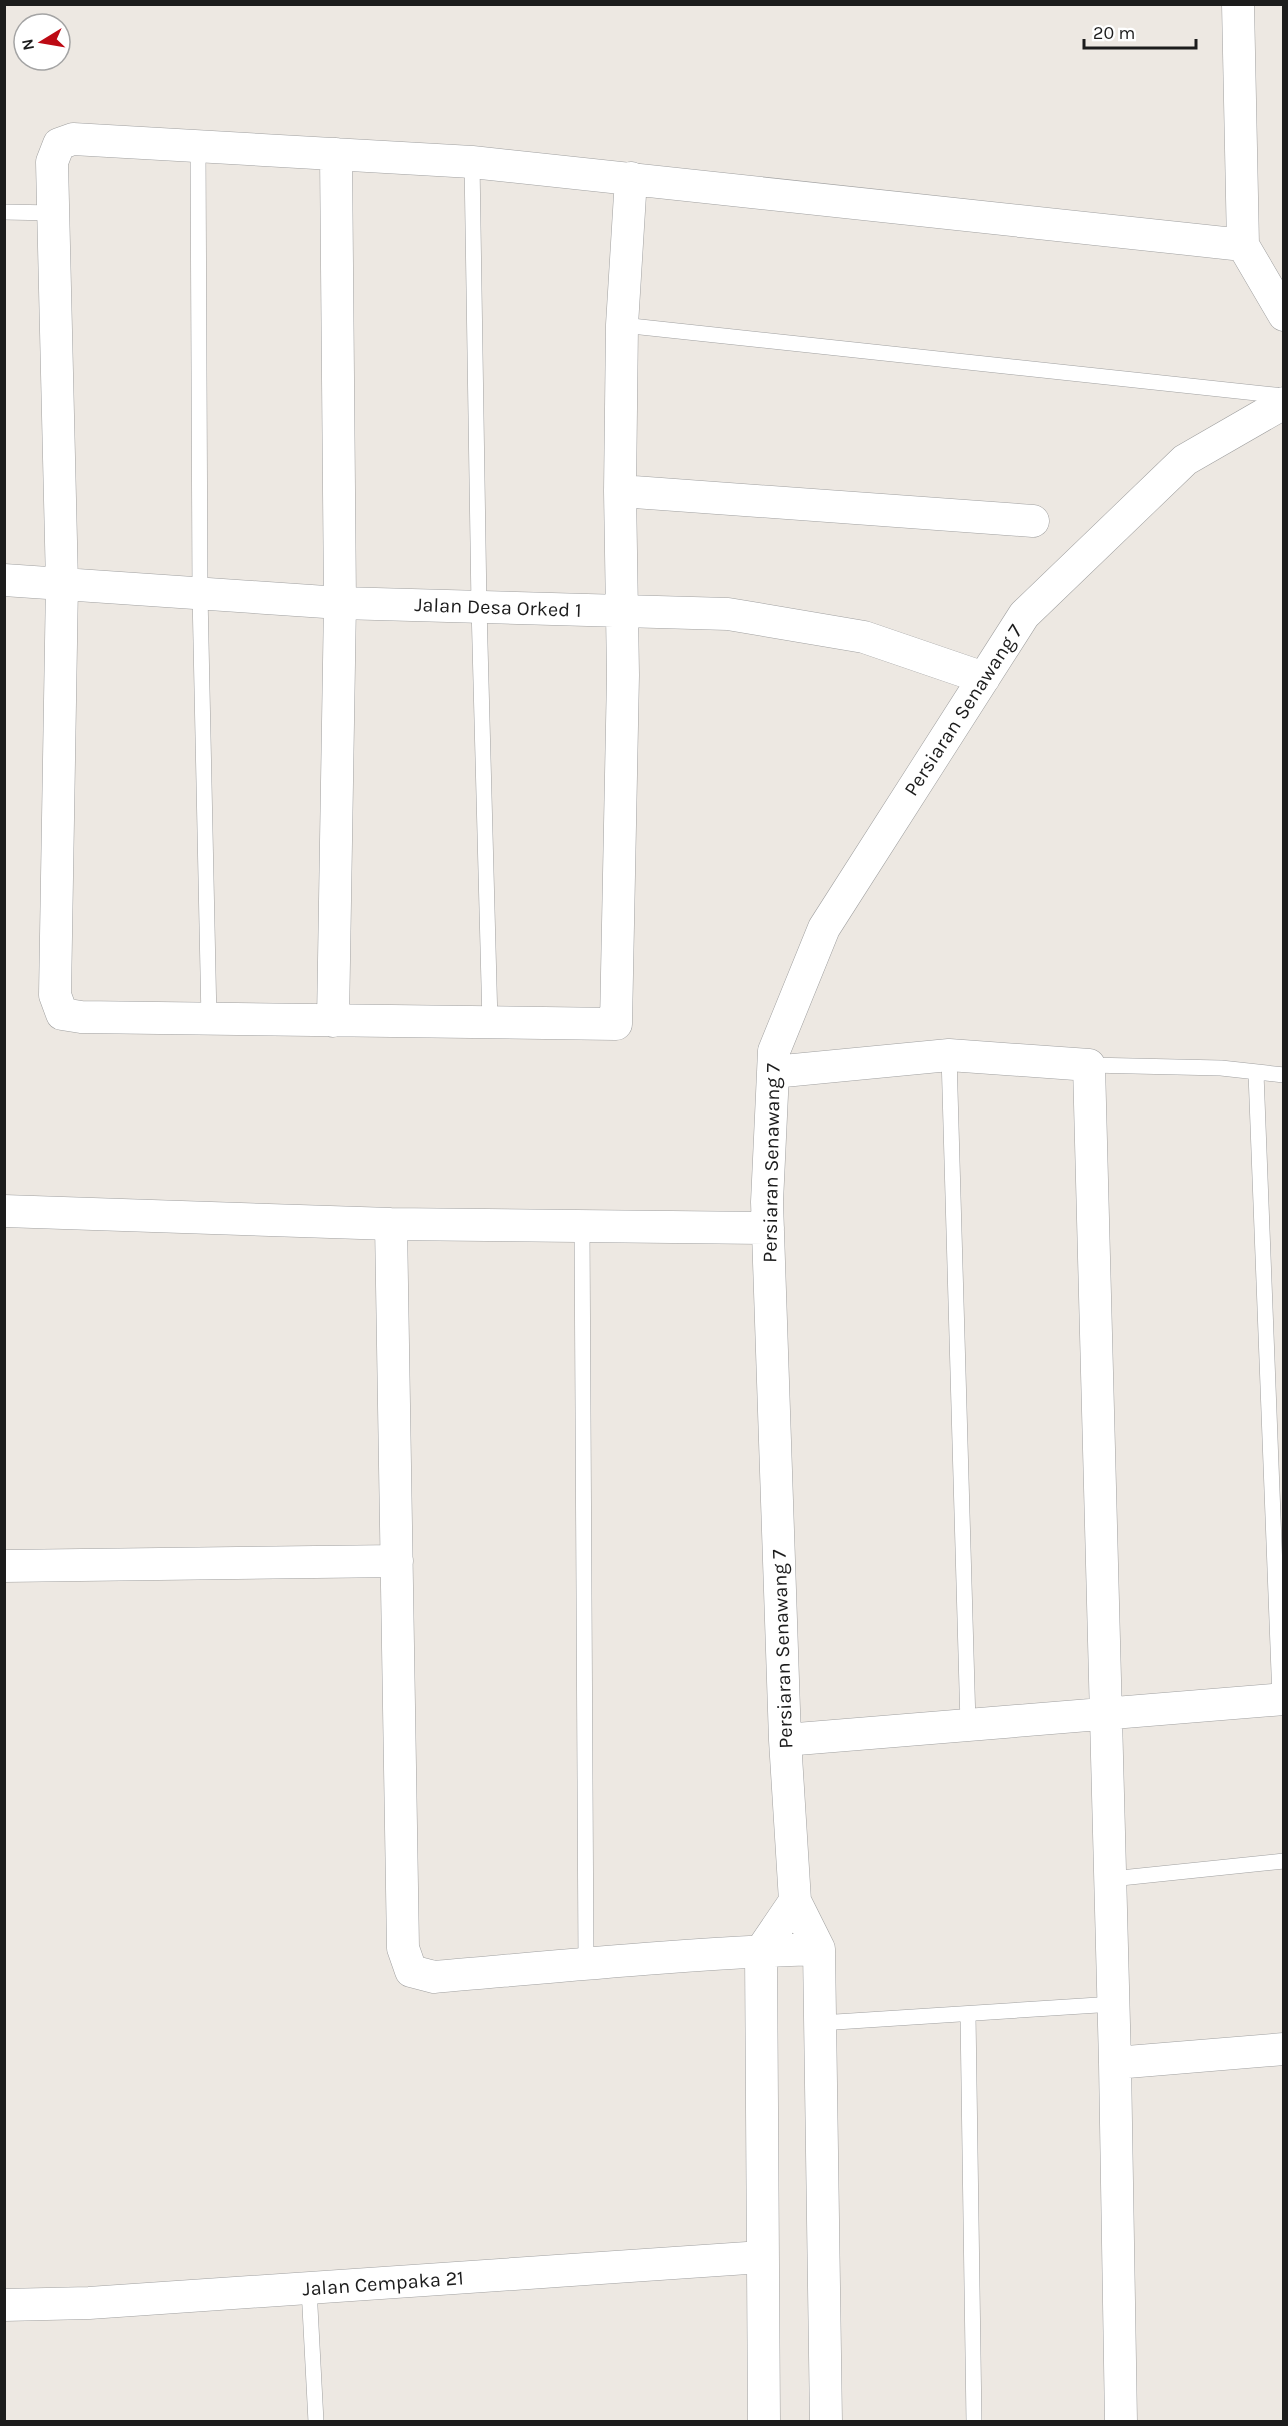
<svg xmlns="http://www.w3.org/2000/svg" width="1288" height="2426" font-family="Karla,sans-serif">
<style>
.lines{fill:none;stroke-linecap:round;stroke-linejoin:round}
.lane-casing{stroke:#a0a0a0;stroke-width:16}
.street-casing{stroke:#a0a0a0;stroke-width:33}
.lane{stroke:#fff;stroke-width:15}
.street{stroke:#fff;stroke-width:32}
.labels{text-anchor:middle;stroke-width:6;stroke-linejoin:round;paint-order:stroke}
.street-label{font-size:20px;fill:#1c1c1c;stroke:#fff}
</style>
<rect width="100%" height="100%" fill="#ede8e2"/>
<g class="lines">
<defs>
<path id="lane" d="M198,147l2,447 9,426
M472,162l7,444 11,417
M4,212l50,1
M622,325l662,71
M949,1055l19,669
M1089,1065l132,3 63,7
M1256,1073l24,626
M582,1226l4,737
M1111,1879l173,-18
M968,2015l6,407
M820,2023l294,-19
M309,2288l7,134"/>
<path id="street" d="M1238,4l5,241 41,70
M631,178l-9,147 -2,166 3,184 -7,349 -535,-7 -19,-3 -7,-19 7,-411 -10,-422 7,-18 14,-5 399,23 771,83
M620,491l413,30
M4,580l336,23 388,11 136,23 120,41
M333,1021l7,-418 -4,-449
M773,1072l176,-17 140,10 26,998 6,359
M4,1211l387,13 377,4
M391,1224l12,724 8,23 23,6c128,-11 256,-24 385,-28
M4,1566l393,-5
M785,1740l499,-41
M1115,2063l169,-14
M4,2305l85,-2 673,-46
M764,2422l-3,-471 34,-50
M826,2422l-7,-473 -24,-48 -10,-161 -18,-538 7,-151 50,-123 200,-313 161,-155 99,-57"/>
</defs>
<use href="#lane" class="lane-casing"/>
<use href="#street" class="street-casing"/>
<use href="#lane" class="lane"/>
<use href="#street" class="street"/>
</g>
<g class="labels">
<g class="street-label">
<text transform="translate(498 607) rotate(2)" y="7">Jalan Desa Orked 1</text>
<text transform="translate(963 710) rotate(-57)" y="7">Persiaran Senawang 7</text>
<text transform="translate(771 1163) rotate(-89)" y="7">Persiaran Senawang 7</text>
<text transform="translate(782 1649) rotate(-92)" y="7">Persiaran Senawang 7</text>
<text transform="translate(383 2283) rotate(-4)" y="7">Jalan Cempaka 21</text>
</g>
</g>
<rect width="1288" height="2426" fill="none" stroke="#1c1c1c" stroke-width="12"/>
<g transform="translate(42 42) rotate(259)"><circle r="28" fill="#ffffff" stroke="#a4a4a4" stroke-width="1.5"/>
<path d="M0-4.5L10 22L0 15L-10 22Z" fill="#bd0a14"/>
<text y="-9" font-size="16" font-weight="bold" text-anchor="middle" fill="#1c1c1c">N</text>
</g>
<path d="M1084 39v9h112v-9" fill="none" stroke="#1c1c1c" stroke-width="3"/>
<text x="1093" y="39" font-size="18" fill="#1c1c1c" stroke="#ffffff" stroke-width="4.5" paint-order="stroke">20 m</text>
</svg>
